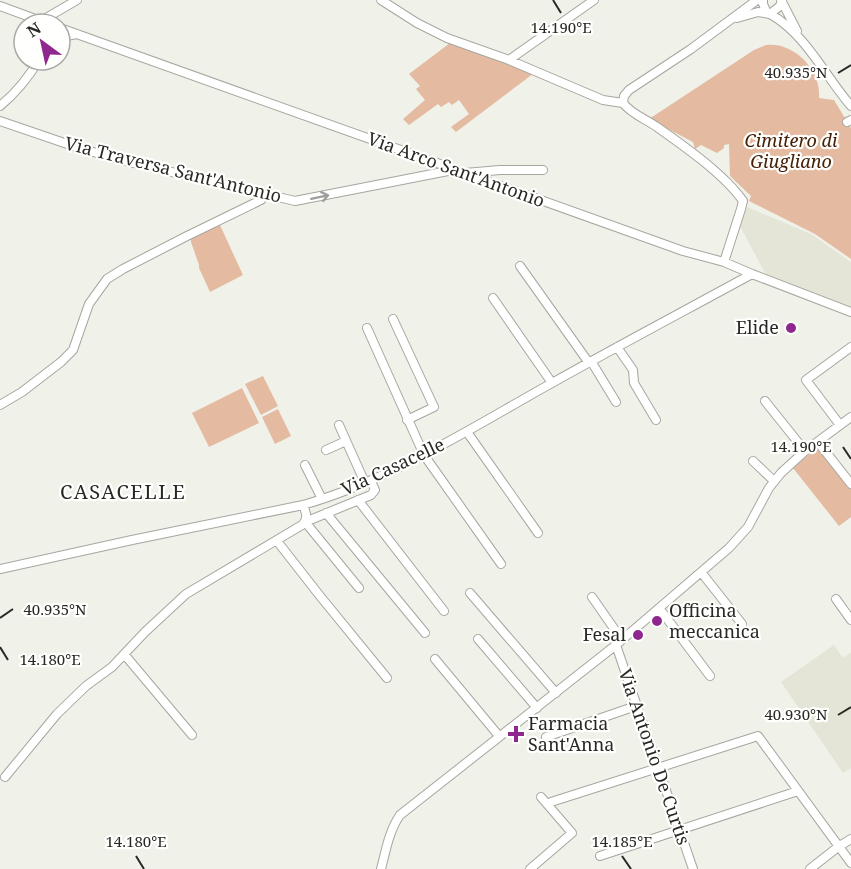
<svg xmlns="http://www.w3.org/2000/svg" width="851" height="869" font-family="'Noto Serif',serif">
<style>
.built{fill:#e4e5d6}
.green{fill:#e4baa1}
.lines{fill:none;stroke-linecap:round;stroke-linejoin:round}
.minor-casing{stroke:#a6a6a0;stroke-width:10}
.minor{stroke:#fff;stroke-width:8}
.oneway{stroke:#9e9e9d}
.ticks{fill:none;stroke:#282825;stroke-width:2}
.poi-dot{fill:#8f288e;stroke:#fffffe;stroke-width:2}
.labels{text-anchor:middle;stroke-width:4.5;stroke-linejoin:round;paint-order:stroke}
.park-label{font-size:18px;font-style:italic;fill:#452107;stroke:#fffffe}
.street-label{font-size:18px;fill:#282825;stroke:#fffffe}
.poi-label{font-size:18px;fill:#282825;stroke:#fffffe;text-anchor:end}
.neighbourhood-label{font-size:20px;letter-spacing:1.5px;fill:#282825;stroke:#fffffe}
.ticks-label{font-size:15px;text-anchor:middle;fill:#282825;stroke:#fffffe;stroke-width:4.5;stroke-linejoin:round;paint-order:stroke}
</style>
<rect width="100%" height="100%" fill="#f0f1e9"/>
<path class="built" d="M747,207l64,27 40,28v47l-84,-32 -27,-51z
M834,645l9,13 8,-6v116l-8,5 -62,-91z"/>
<path class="green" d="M450,43l84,30 -78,59 -5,-5 18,-13 -10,-14 -7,5 -3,-3 -8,5 -3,-3 -29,21 -6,-6 22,-19 -9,-11 4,-3 -11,-12z
M766,45c27,-4 56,25 53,53l15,2 17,28v131l-36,-25 -66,-33 2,-5 -21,-20 -1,-32 -5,1v3l-7,5 -16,-8 -6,4 -2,-7 -44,-23 105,-69z
M219,223l24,52 -33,17 -11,-24v-3l-8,-23v-4z
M263,376l15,30 -17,9 -16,-31z
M242,388l17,35 -50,24 -17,-34z
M278,409l13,27 -16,8 -13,-27z
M819,446l32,42v29l-12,9 -46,-58z"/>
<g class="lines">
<defs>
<path id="minor" d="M381,0l36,23 30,15 62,22 94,40 20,3
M763,0v4l4,9
M781,0l16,31
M0,6l49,18
M770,14c35,19 55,62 81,92
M737,18l21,-6 12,2 10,-8 2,-5
M41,21l36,-21
M60,28l623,223 41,11 28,12 99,38
M60,39l6,-3 11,-2
M509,60l85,-60
M0,106c16,-13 28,-28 39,-46
M0,121l79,27 46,13 170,40 158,-31
M847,122l4,-2
M465,173l35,-3h43
M724,262l17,-53 2,-8c-19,-27 -59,-55 -86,-74 -11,-8 -26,-13 -34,-24l1,-7 5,-6 62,-41 66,-49
M520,266l69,97
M493,298l59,85
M393,319l41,88 -27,13
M367,328l57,127 77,109
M617,347l16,23 1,13 22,37
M591,361l25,41
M765,401l40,50
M0,405l22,-13 39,-30 12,-12 16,-46 18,-25 16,-10 64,-33 74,-36 5,-6
M339,425l26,58
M840,425l-34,-45 45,-33
M467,432l71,101
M818,442l33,42
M326,450l20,-9
M753,461l21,20
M305,465l17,34
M358,500l86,111
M326,513l99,120
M305,522l66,-27 4,-5 -4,-9
M306,523l53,65
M277,541l43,55 67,82
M0,569l132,-29 171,-35c90,-26 168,-77 249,-122 66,-37 134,-73 200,-109
M701,572l41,52
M470,593l86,100
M592,597l30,43
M836,599l15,21
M659,608l51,68
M478,639l59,69
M616,645l77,224
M124,654l68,81
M435,659l64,77
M546,737l90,-31
M5,777l52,-63 29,-28 26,-19 33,-35 41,-38 116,-69c7,-7 4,-12 1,-20
M551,802l207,-66 93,127
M600,856l198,-65
M381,869c5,-19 8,-38 19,-54l216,-170 113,-97 19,-21 21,-39 12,-15 24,-22 46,-34
M530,869l42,-36 -31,-36
M810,869l28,-22 13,-8"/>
</defs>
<use href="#minor" class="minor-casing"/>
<use href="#minor" class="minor"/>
</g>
<defs><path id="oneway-shaft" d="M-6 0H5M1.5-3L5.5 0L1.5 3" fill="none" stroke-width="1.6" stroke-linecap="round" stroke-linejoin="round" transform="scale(1.5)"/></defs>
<use class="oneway" href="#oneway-shaft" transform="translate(320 197) rotate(-12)"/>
<path class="ticks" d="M553,0l8,13M838,73l13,-8M843,447l8,12M0,618l13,-9M0,647l8,13M838,715l13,-8M136,856l8,13M622,856l9,13"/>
<g class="poi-dot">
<circle cx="791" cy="328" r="6"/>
<circle cx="657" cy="621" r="6"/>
<circle cx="638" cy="635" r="6"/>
<path d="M513 725h6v6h6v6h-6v6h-6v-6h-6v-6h6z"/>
</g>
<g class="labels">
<g class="park-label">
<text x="791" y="147">Cimitero di<tspan x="791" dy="21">Giugliano</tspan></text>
</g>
<g class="street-label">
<text transform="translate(173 170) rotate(14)" y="6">Via Traversa Sant'Antonio</text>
<text transform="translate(456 170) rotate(20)" y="6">Via Arco Sant'Antonio</text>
<text transform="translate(393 467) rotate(-25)" y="6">Via Casacelle</text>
<text transform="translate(654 757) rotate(71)" y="6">Via Antonio De Curtis</text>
</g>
<g class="poi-label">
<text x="779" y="334">Elide</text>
<text x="669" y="617" text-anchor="start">Officina<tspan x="669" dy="21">meccanica</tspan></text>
<text x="626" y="641">Fesal</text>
<text x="528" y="730" text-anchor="start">Farmacia<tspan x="528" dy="21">Sant'Anna</tspan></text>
</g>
<g class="neighbourhood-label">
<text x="123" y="499">CASACELLE</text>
</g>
</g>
<g class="ticks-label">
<text x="561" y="33">14.190°E</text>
<text x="796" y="78">40.935°N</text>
<text x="801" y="452">14.190°E</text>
<text x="55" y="615">40.935°N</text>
<text x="50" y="665">14.180°E</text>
<text x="796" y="720">40.930°N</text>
<text x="136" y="847">14.180°E</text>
<text x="622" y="847">14.185°E</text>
</g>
<g transform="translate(42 42) rotate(327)"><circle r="28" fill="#fffffe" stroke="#a9a9a7" stroke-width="1.5"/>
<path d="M0-4.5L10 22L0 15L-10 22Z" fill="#8f288e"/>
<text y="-9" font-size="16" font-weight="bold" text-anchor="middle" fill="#282825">N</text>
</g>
</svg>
